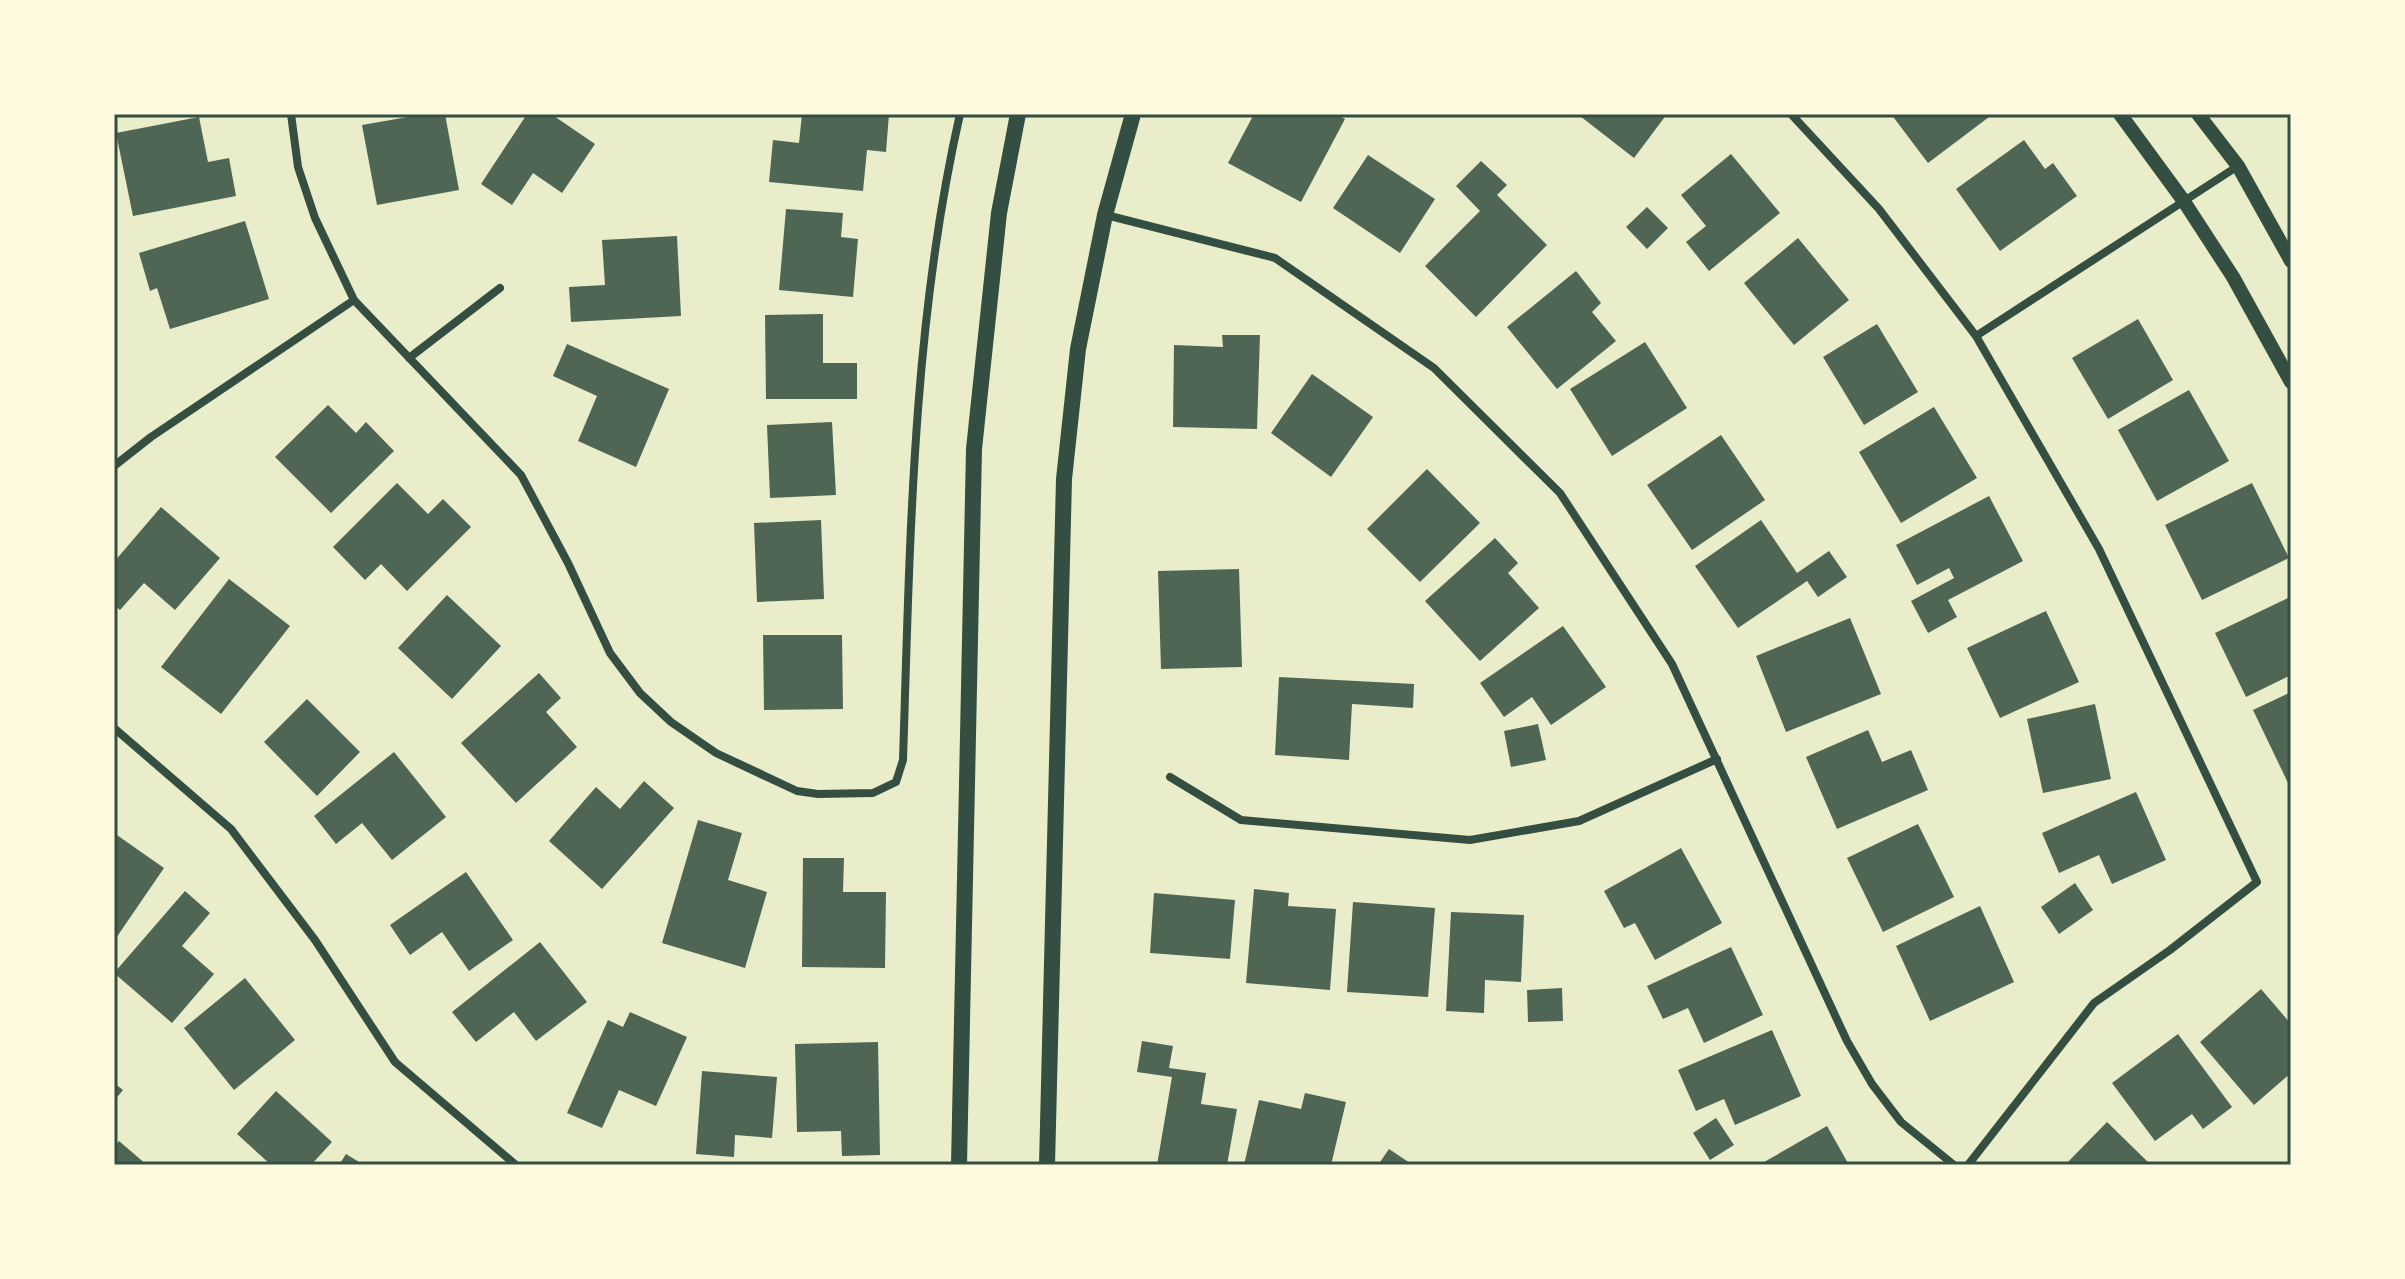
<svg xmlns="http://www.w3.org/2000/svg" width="2405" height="1279" font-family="Roboto,sans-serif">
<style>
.building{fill:#4f6655}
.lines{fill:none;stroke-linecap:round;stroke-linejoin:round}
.minor{stroke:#344e41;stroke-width:8}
.tertiary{stroke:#344e41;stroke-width:14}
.secondary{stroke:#344e41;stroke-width:16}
.neatline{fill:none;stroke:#344e41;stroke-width:3}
</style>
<rect width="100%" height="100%" fill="#e9edc9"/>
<path class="building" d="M425,114h20l14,76 -82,15 -15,-80z
M527,114h24l44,30 -33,49 -29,-20 -21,32 -31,-21z
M802,114h87l-3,38 -19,-2 -4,41 -94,-9 4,-42 26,3z
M1254,114h82l9,5 -44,83 -73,-39z
M1581,114h86l-33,44 -54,-42z
M1891,114h102l-65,49z
M199,117l9,45 21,-4 7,38 -103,20 -17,-83z
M2024,140l21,29 8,-6 24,33 -77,55 -44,-62z
M1731,154l49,59 -71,58 -23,-29 20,-16 -25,-31z
M1368,155l67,44 -35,54 -67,-45z
M1481,161l26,24 -10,10 50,50 -71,72 -51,-51 55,-55 -24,-25z
M1647,207l21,21 -21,21 -21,-22z
M786,209l57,4 -2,24 17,2 -5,58 -74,-7z
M245,221l24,78 -99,30 -13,-41 -7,3 -11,-38z
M677,236l4,80 -110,6 -2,-35 36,-2 -3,-45z
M1798,238l51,62 -55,45 -50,-62z
M1576,271l25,32 -9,9 24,29 -59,48 -50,-62z
M823,314v49h34v36h-91l-1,-84z
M2138,319l35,61 -65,39 -36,-61z
M1877,324l41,68 -54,33 -41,-68z
M1222,335h38l-3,94 -84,-2 1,-82 49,2z
M1645,342l42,66 -75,48 -42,-67z
M567,344l102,45 -33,78 -58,-26 19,-45 -44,-20z
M1312,374l61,43 -42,60 -60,-44z
M2189,390l40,71 -72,40 -39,-71z
M328,405l28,28 10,-11 28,29 -63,62 -56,-56z
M1934,407l43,71 -76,45 -42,-71z
M832,422l4,73 -66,3 -3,-73z
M1721,435l44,65 -73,50 -45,-65z
M1427,469l53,54 -60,59 -53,-53z
M397,483l31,31 15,-15 28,28 -64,64 -26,-27 -16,16 -32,-33z
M2252,483l37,75 -87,42 -37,-75z
M1989,496l34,65 -75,39 9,17 -29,16 -17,-32 43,-23 -5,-10 -32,17 -21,-40z
M161,507l59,51 -45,52 -31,-27 -24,27 -6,-5v-43z
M821,520l3,79 -67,3 -3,-79z
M1761,520l36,53 32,-22 18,26 -29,20 -11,-16 -69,47 -43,-62z
M1495,538l23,25 -10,10 31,35 -59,53 -55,-60z
M1239,569l3,98 -81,2 -3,-98z
M229,579l61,47 -69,88 -60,-47z
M447,595l54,51 -49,53 -54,-51z
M2288,598l3,6v71l-45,22 -31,-64z
M2046,611l33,71 -79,36 -33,-70z
M1850,618l31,76 -95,38 -30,-76z
M1563,626l43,61 -55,38 -19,-28 -28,20 -24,-34z
M763,635h79l1,74 -79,1z
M539,673l22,25 -15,14 31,35 -61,56 -55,-60z
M1279,677l135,7 -1,24 -61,-4 -3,56 -74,-5z
M2291,692v91l-2,2 -36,-75z
M307,699l53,53 -43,44 -53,-54z
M2095,704l16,75 -68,14 -16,-74z
M1538,724l8,36 -35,7 -7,-36z
M1868,730l14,32 29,-12 17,40 -91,39 -31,-72z
M394,752l52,65 -54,43 -30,-37 -26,21 -22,-28z
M644,781l30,27 -72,81 -53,-48 47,-54 24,22z
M2136,792l30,68 -54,24 -13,-29 -40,18 -17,-40z
M698,820l44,13 -14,47 39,12 -22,76 -83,-25z
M1918,824l36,73 -71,35 -36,-74z
M114,833l50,35 -50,73z
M1681,848l41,75 -67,37 -20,-37 -11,5 -20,-37z
M803,858h41l-1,34h43l-1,76 -83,-1z
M466,872l47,68 -44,31 -27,-39 -32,23 -20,-30z
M2075,883l18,27 -34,24 -18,-27z
M1254,889l35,4 -1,13 48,3 -6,81 -84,-7z
M185,891l25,22 -28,33 32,28 -42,49 -58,-50z
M1154,893l81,7 -5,59 -80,-6z
M1353,902l82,6 -7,89 -81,-5z
M1980,906l34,76 -84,39 -34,-75z
M1451,912l73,3 -3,67 -36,-2 -1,33 -38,-2z
M540,942l47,60 -51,39 -22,-29 -38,30 -24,-30z
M1731,947l32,68 -59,28 -16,-35 -25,11 -16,-33z
M245,978l50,62 -61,50 -50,-62z
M1562,988l1,33 -35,1 -1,-32z
M2261,989l30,35v49l-37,32 -54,-63z
M630,1012l57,25 -31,69 -37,-16 -17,38 -35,-15 41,-93 15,7z
M1772,1030l29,66 -66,29 -11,-26 -28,12 -18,-41z
M2178,1034l54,73 -29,22 -11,-15 -37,27 -43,-58z
M1142,1041l31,5 -4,22 37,5 -5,31 36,5 -10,56h-70l15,-88 -35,-5z
M878,1042l2,113 -38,1 -1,-25 -44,1 -2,-88z
M702,1071l75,6 -5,61 -37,-3 -1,22 -38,-3z
M114,1083l9,7 -9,11z
M276,1091l56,51 -21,23h-40l-34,-31z
M1305,1093l41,9 -15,63h-87l15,-65 42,9z
M1716,1118l18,27 -24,15 -17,-27z
M2107,1122l44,43h-86z
M1827,1126l22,39h-90z
M119,1141l28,24h-33v-18z
M1389,1149l24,16h-35z
M346,1154l18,11h-25z"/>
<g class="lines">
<path class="minor" d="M291,114l7,53 17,51 39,82 167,175 47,88 42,90 30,40 31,29 45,31 81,38 21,3 55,-1 23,-11 7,-22c7,-215 9,-435 57,-646
M1791,114l88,95 97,127 123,213 158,333 -87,68 -76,53 -126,162
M1106,215l169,43 159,110 126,125 112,171 175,377 25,43 29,38 53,43
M1976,336l262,-170
M409,358l91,-70
M114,466l37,-29 203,-137
M114,728l117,101 84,111 80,122 121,103
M1170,777l71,43 229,20 109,-19 138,-62"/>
<path class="tertiary" d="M2120,114l63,86 50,77 58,105
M2198,114l40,52 53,95"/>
<path class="secondary" d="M959,1165l15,-716 25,-236 19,-99
M1047,1165l17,-686 14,-130 27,-134 28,-101"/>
</g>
<rect width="2405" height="1279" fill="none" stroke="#fefae0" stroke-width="232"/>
<rect x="116" y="116" width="2173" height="1047" class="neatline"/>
</svg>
